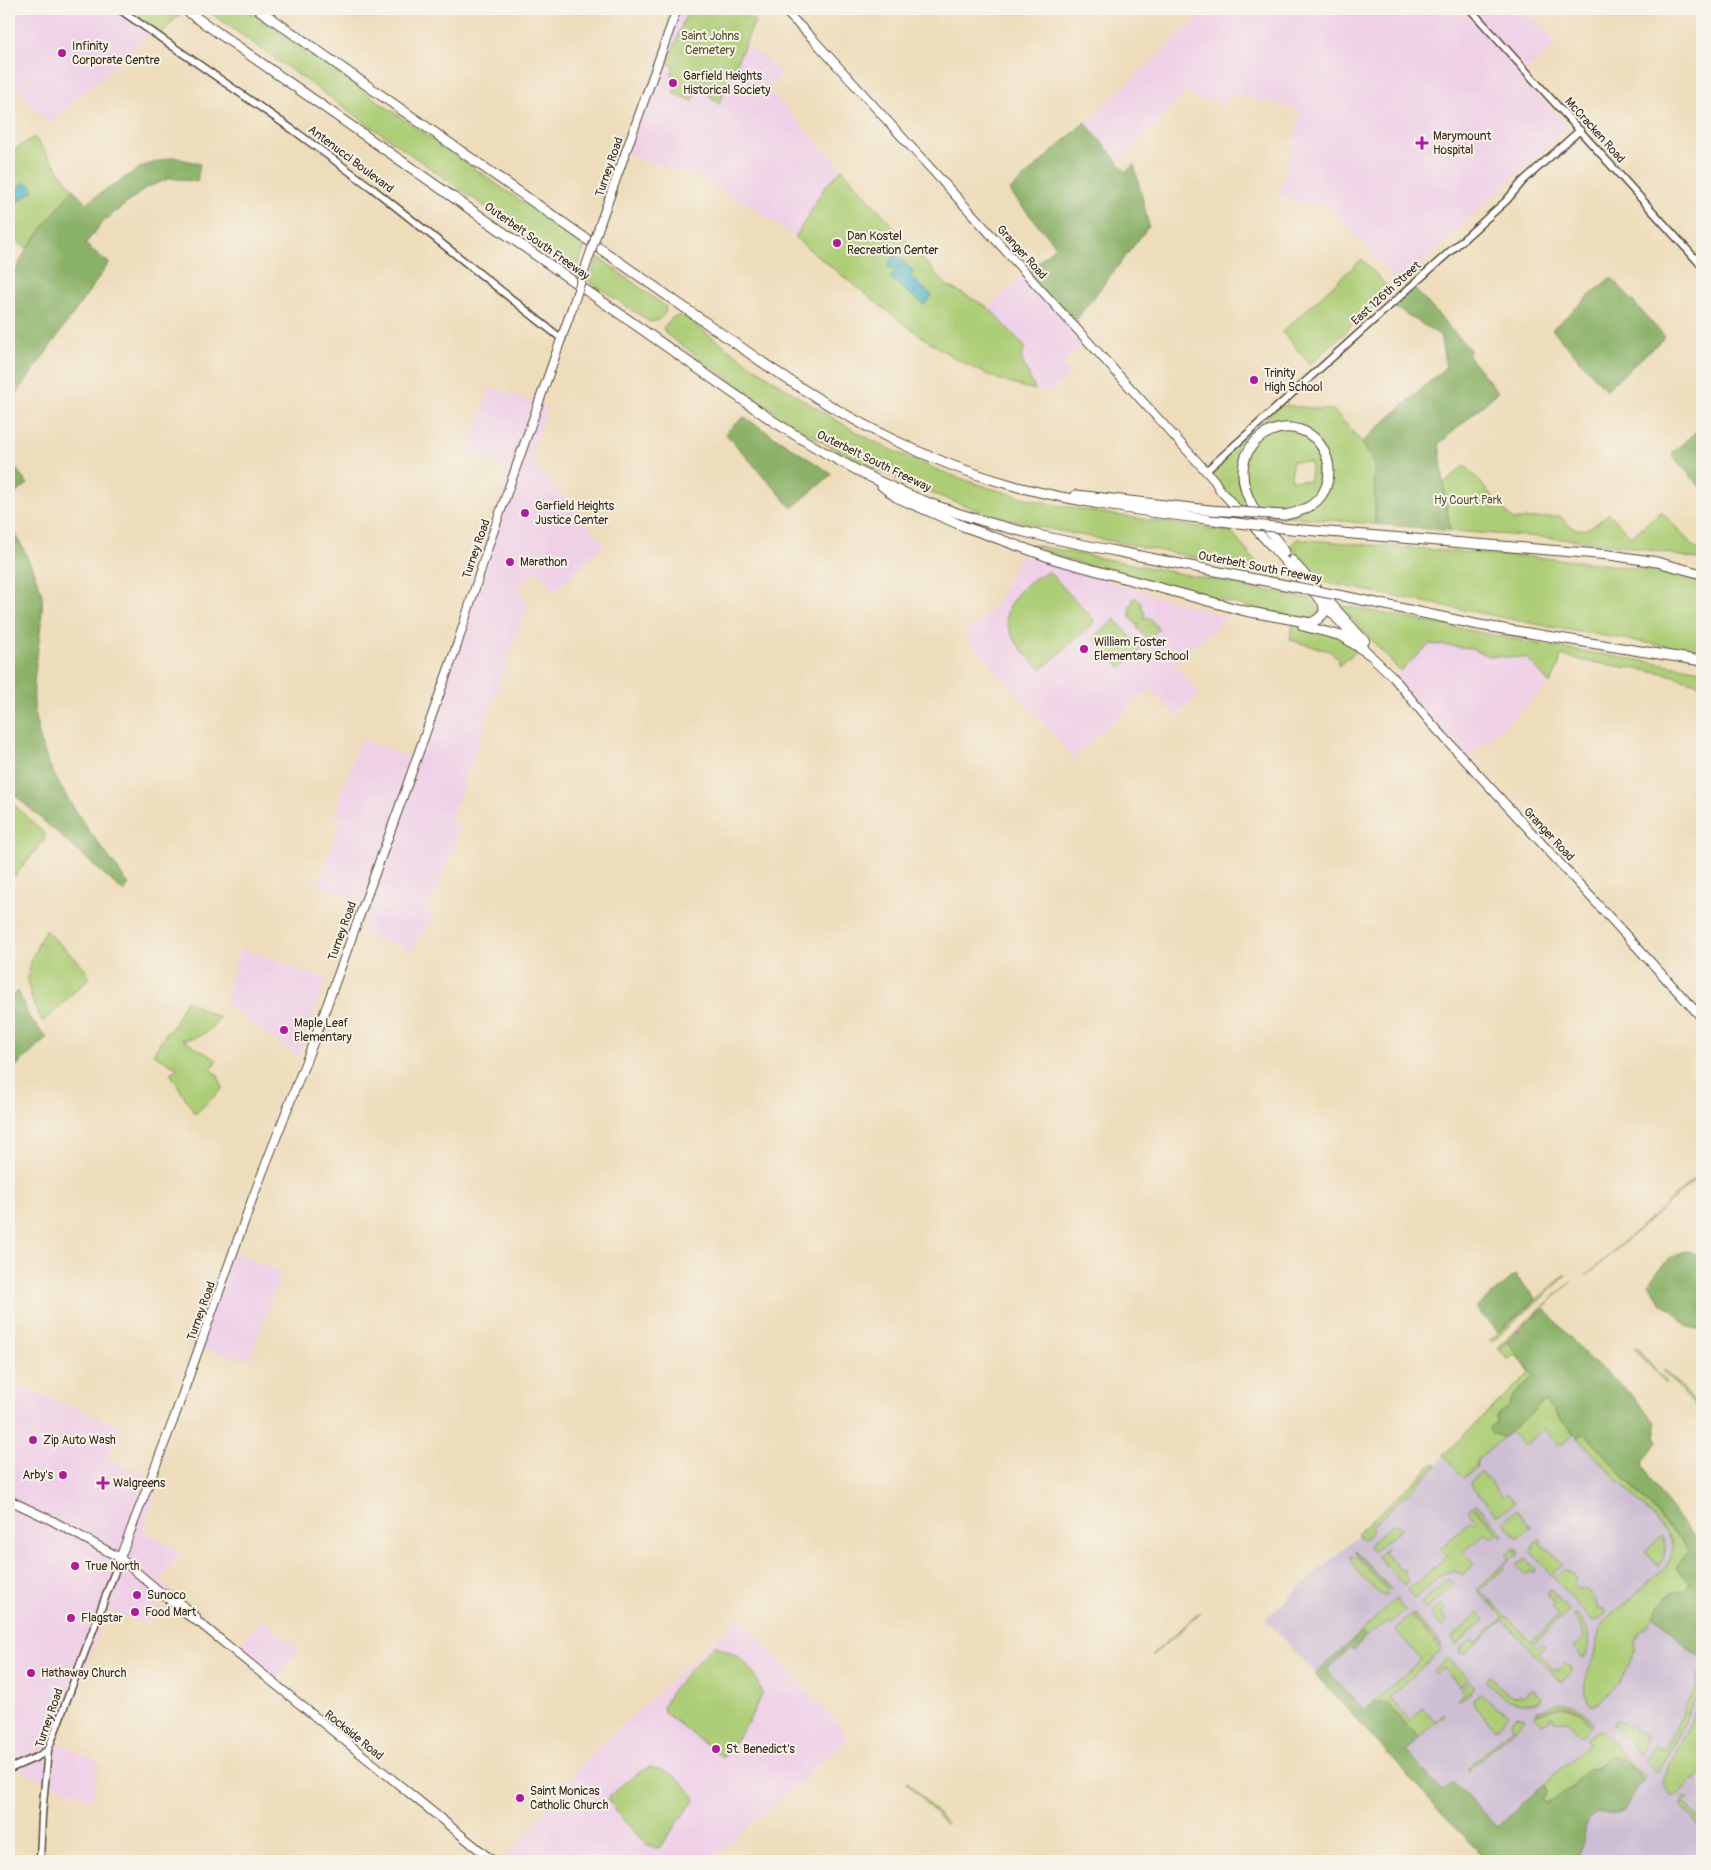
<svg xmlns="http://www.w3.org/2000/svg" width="1711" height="1870" font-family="Pangolin,sans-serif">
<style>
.built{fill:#efd0e7}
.industrial{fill:#cdbed3}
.green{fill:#adce77;stroke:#747c4a;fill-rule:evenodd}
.forest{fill:#8ab168;stroke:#626e43}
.water{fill:#48b3c6;stroke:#426e72}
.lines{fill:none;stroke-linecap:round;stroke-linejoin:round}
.minor-casing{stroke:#564536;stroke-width:9}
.major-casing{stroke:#564536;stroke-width:10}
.highway-casing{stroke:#564536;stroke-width:11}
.minor{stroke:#fff;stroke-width:6}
.major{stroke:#fff;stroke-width:8}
.highway{stroke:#fff;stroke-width:9}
.major-bridge-casing{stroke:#564536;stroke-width:10;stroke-linecap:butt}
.highway-bridge-casing{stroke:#564536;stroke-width:11;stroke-linecap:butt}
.major-bridge{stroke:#fff;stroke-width:8}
.highway-bridge{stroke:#fff;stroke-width:9}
.poi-dot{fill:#b5179e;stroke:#f7f3e8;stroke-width:2}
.labels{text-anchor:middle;stroke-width:4;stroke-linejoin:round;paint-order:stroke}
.park-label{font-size:12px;fill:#585334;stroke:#f7f3e8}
.poi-label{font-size:12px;fill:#3b2a1e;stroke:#f7f3e8;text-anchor:start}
.street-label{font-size:12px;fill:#3b2a1e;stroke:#f7f3e8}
</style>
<rect width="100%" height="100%" fill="#f7f3e8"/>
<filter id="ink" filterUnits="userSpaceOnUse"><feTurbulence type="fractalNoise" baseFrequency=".02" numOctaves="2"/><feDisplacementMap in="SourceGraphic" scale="10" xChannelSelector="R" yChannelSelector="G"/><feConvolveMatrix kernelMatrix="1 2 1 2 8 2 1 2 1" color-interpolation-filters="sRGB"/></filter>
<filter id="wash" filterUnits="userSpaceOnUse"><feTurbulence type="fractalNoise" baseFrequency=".0096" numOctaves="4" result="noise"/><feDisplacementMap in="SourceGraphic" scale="20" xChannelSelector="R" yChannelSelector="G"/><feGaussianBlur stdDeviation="1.12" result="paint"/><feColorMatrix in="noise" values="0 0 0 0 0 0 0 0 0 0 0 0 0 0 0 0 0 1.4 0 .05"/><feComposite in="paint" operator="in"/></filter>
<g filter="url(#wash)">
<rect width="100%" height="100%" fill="#edb"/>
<path class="built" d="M9,9h110l32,23 -102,92 -40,-46z
M677,9h72l-4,7 10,5 -10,23 30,22 7,9 -15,13 75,81 -18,19 -29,50 -40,-29 -52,-29 -77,-26z
M1208,9h254l106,118 -168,157 -73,-79 -28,-2 -20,-6 22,-87 -56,-13 -9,-5 -15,13 -9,-6 -6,4 -20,-11 -64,68h-4l-33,-38z
M1470,9h57l30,34 -30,28z
M1026,273l61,68 -24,21 9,11 -22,20 -15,-3 -14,-32 4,-11 -37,-40z
M490,387l58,21 -18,51 74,85 -49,47 -18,-20 -19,17 10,15 -78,218 11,7 -33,82 6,5 -22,36 -50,-18 7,-28 -51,-21 23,-65 -8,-2 27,-77 54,18 96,-290 -44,-14z
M1020,555l207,62 -53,47 26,30 -24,22 -26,-28 -77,70 -109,-124 31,-28z
M1430,644l38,4 21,8 38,2 23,26 -84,76 -73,-83z
M240,948l86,31 -28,78 -75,-54z
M230,1250l52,22 -33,87 -56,-11z
M21,1386l99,40 -13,34 53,19 -17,50 23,14 14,12 -20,25 10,9 -25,35 -37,-13 -52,131 42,20 -6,38 -83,-34v-369z
M739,1617l111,120 -140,124h-199l-5,-4 64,-77 14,-19z
M262,1619l37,31 -26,33 -39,-32z"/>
<path class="industrial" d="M1530,1381l48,57 124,128v295h-216l-221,-242z"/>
<path class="green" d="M119,9h65l-25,28z
M205,9h41l339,237 -9,25z
M688,9h61l-4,7 10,5 -36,83 -22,-19 -4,16 -20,-8 7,-15 -9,-4 3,-8 -6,-3z
M34,137l39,52 -46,59 -18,-12v-30l25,-15 -17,-4 -8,6v-40z
M842,169l104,116 42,22 37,40 -4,11 14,32c-58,-12 -106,-47 -153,-83 -29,-23 -58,-46 -87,-69l29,-50z
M598,257l67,49 1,5c-4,7 -8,10 -16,11l-61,-41z
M1362,259l29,32 -81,73 -28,-32z
M677,316l7,1c52,37 102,74 157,106 59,35 126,61 193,77 65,15 132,21 198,32l31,39 -218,-43 -51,-12 -85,-31 -76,-37 -42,-25 -125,-89 -3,-6 9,-10z
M1280,405l53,5 29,32 12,23 1,59 -135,-12 -34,-41zM1292,461l19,1 -1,19 -19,-1z
M1465,465l48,55 47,-4c19,23 31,13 49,-3l22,24 30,-26 33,36 8,2v12c-83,-21 -166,-24 -252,-30l-6,-47z
M1297,539c62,5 125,10 188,15 75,5 144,9 217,29v69l-151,-25 -228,-45 -33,-36z
M1029,544l281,55 11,12 -12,9 -11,-1 -144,-35 -89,-25z
M1049,572l44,47v5l-51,45c-15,-10 -30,-29 -35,-47 -5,-19 25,-46 42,-50z
M1135,597l6,5c0,8 7,10 2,18l5,-3 11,12 -11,11 -11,-12 2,-5 -3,2 -6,-9v-11l3,-2 -1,-3z
M1339,605l210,41 153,24v15l-38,-12 -80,-12 -23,-6 -3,13 -8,16 -23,-26 -38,-2 -21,-8 -38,-4 -30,27z
M1115,619l27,30 -21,19 -27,-30z
M1293,623l41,10 24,17 -20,16v-8l-9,-7 -39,-11z
M9,800l35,33 1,6 -36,44z
M45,930l40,38 4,10 -46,44c-23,-39 -17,-54 2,-92z
M186,1000l33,18c-10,14 -20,22 -37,21l35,21 -6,10 6,4 6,14 -28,26 -25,-41 8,-5 -25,-14 14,-23 3,1z
M1702,1172v2l-116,102 4,-4z
M1566,1274l-2,4 -72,64 -3,-1z
M1572,1281l-64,58 -9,11 -1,-2 6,-7z
M1508,1341l26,35 -23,25 -2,5 -10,8 -2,9 -5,2 12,12 -26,22 -2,9 -13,9 -20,-22 87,-83 -15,-18 -7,6 -8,-9z
M1634,1348h3l29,33v3z
M1664,1368l38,43 -2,1 -37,-42z
M1545,1401l29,33 -10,9 -6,1 -14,-15 -19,16h-2l-13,-14z
M1584,1432l105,119 -12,16v3l12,11 -1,6 -4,4 -12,2 -12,11 -6,13 -15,16 -3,8v9l-16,31 -21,22 -8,3c-14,-21 -2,-32 4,-51 4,-14 0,-21 10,-33l62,-57c7,-11 7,-23 -1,-34l-88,-93z
M1434,1463l3,3 -66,61 2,3 -10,11 -6,-7z
M1481,1472l22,25 4,-4 8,9 -13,11 -5,2 -27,-30 1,-5z
M1477,1504l27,30 -1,3 -29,-32z
M1473,1506l25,28 -6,5 -7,-6 -21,19 11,12 -12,11c-18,-13 -35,12 -47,24l-8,-9 38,-34 -6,-7 30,-28 3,3 3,-3 -8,-11z
M1516,1510l15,17 -8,8 -6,2 -13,-15z
M1394,1523l7,5 -28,24 -5,-6z
M1661,1536c7,11 5,20 -3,30l-13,-15z
M1541,1538v7l12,7 9,13 -10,6 5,5 6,-6 7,3 6,6 -3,4 6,7 4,-2c8,4 12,12 14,20l7,1 1,5 -8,6h-6l-60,-68 3,-8z
M1387,1547l-3,5 16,18 4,-1v6l4,6 -4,4 -27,-29z
M1514,1548h2l3,3 -1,5h-5l-9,8 1,3 -25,23 51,52 28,-26 -7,-9 2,-4 -8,-9 4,-4 19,21 -36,33 3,3 3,-3 6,3 -6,6 15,17 3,-2 1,2 7,-7 7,7 -11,12 -58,-62 -37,33 -5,1 -1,-2 1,-3 11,-10 4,3 27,-24 -26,-29 32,-30 -3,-4 6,-6 5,4z
M1354,1551h2l35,38v3z
M1350,1555l3,2 2,-2 33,36 -2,2 1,3 -6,-1c-9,-8 -32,-29 -31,-40z
M1527,1559l9,11 -3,4 -2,-3 -5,4 -9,-10z
M1448,1579l5,6 -27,25 -5,-7z
M1395,1599l10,11 -14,13 -4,-2 -21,16 -5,-5z
M1441,1605l4,4 -4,5 7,8 -6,5 -12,-13z
M1200,1612v2l-48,42 1,-2z
M1479,1613l6,7 -28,24 -5,-6z
M1411,1614h3l27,30 1,4z
M1577,1614c11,13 15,27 8,43h-3l-8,-9 10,-12 -3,-9 -8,-12z
M1410,1615l31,35 -52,47 21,24 13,-13 12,13 8,-8 1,2 -25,23 -31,-34 -14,-2 32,-28v-1l15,-14 -25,-29z
M714,1645c29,13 39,18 48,50l-15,29 -24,34 -58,-45 -2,-4c3,-17 38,-51 51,-64z
M1448,1658l20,21 -8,7 -16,-17h-3l-5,5 -3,-3z
M1701,1671l1,16 -45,87 -12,-14 7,-13 3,-1 9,4 34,-66 -2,-2z
M1489,1675c9,10 15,18 28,22l3,-3 2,3 10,-9 8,9v3c-23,11 -39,-3 -54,-19z
M1470,1681l5,6 -13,12 -5,1 8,-7 -4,-4z
M1481,1693l13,13 15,8 -13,15 -21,-22 -2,-8z
M1702,1699v77l-10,5 -16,15 -3,1 -10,-12 6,-21z
M1555,1704c17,-2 27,5 38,17v3c-20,-21 -31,-21 -57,-11l1,-3z
M1556,1707c15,-1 29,7 36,20l-10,9 -15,-15h-13l-2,-5 -3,1 1,3 -8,4 -6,-5 -1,-4z
M1516,1716l10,2 -57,52 -1,-2 45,-41 -2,-5z
M1617,1720l17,7 -1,4 13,5 -2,4 1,3 -5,11 -28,-30z
M1601,1730l43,47 -4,7c1,-15 -16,-26 -29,-28 -9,4 -13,12 -23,13l-16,20 -29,14 -2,-5 4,-3 1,-9 -2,-2 45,-41 -3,-4 10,-8z
M650,1767c26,7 30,10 45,32l-36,49 -11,-2 -22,-23 -18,-24c12,-14 25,-24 42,-32z
M908,1782l39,41 -1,2 -39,-42z
M1685,1797l4,2 -5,4 18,20v6l-21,-23 1,-5z"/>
<path class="forest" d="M1085,122l41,50 8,-8 15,62 -77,99 -46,-52 30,-27 -47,-55z
M174,157l26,7 -3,18 -27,-4 -24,10 -44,35 -17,21 24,19 -100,142v-121l18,-36 46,-59 13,14 57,-37z
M1611,277l54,60 -59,53 -54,-61z
M1412,286l59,65 -4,3 31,38 -59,52 11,87 -75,-7 -1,-59 -12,-23 84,-75 -6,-32 -49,-30z
M744,417l88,57 -40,34 -67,-75z
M1702,426v63l-31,-35z
M13,465l15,19 -19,14v-29z
M9,523c11,18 19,35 27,55 2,5 6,12 6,17 2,42 -14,84 -6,126 10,61 58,114 93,164l-5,7 -115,-102z
M18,991l11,26 18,21 -38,35v-74z
M1688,1251l14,5v71l-6,2 -9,-3 -16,-17 -9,-5 -13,-20c9,-16 21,-29 39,-33z
M1515,1275l21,24 -38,33 -22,-24z
M1544,1308l40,45 48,42 23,27 2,20 -15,22c15,27 33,53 56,74l4,-1v121l-17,-12 -13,-14 -18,-15c4,-9 8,-18 17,-23 8,-5 17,0 18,-13l-12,-12v-2l12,-17 -104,-117 -7,5 -33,-37 -41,36 -11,-3 -4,-4v-3l8,-4 -1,-7 13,-10 3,-9 22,-21 -26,-35z
M1362,1632l4,5 -13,13 -3,-2 -23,22 37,41 10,-9 14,2 31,34 -13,13 36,41 11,-10 44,45 47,-43 3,7 -2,4 -4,3 2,5 29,-14 7,-11 9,-9h5l8,-5 10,-8 16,5 14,19 -13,26 -4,5 -8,2h-19l-8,6 -4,9 -1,14 -5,12v7h-93l-171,-187z"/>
<path class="water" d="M24,183l6,1 4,7 -25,15v-13z
M895,255l19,16 -4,6 22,18 -8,10 -34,-27 10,-12h-1l-5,5 -7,-6z"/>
</g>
<g filter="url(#ink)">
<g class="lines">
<defs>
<path id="minor" d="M119,9l177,123 76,56 190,151
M1470,9l232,257
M1206,471l300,-270 17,-20 57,-51
M9,1769l28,-12 11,-7
M40,1861l2,-46 6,-65 72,-192"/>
<path id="major" d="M783,9l30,30 401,441 6,10 149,164 24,23 38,46 271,295
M601,221l76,-212
M1292,560l73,81
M9,1500l42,20 69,38 66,56 15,10 292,237
M120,1558l53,-137 80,-224 62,-159 85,-233 57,-160 31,-98 83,-236
M166,1594l9,4 21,19"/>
<path id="highway" d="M184,9l589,412c51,33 107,64 164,85 60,22 121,34 183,46 54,11 107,21 160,32
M258,9l514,360c76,51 156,94 246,118 66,17 134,25 202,34
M882,486l14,11 67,29 94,34 188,51 66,12 7,-4 6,-6 -1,-18
M1076,495l133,15
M1284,515c19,-3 35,-10 42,-28 4,-11 4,-23 -1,-34 -22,-49 -98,-21 -79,38 7,22 26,42 39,61
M1292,529l318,26 47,7 45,12
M1348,597l131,28 223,36
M1303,626l39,10 27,18"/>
</defs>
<use href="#minor" class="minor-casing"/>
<use href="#major" class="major-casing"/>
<use href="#highway" class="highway-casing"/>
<use href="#minor" class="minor"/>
<use href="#major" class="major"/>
<use href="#highway" class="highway"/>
<defs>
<path id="major-bridge" d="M571,311l30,-90"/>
<path id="highway-bridge" d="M1209,510l75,5
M1220,521l72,8
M1280,584l68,13"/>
</defs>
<use href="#major-bridge" class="major-bridge-casing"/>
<use href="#highway-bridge" class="highway-bridge-casing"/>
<use href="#major-bridge" class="major-bridge"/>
<use href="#highway-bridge" class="highway-bridge"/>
</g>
</g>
<g class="poi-dot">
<circle cx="62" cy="53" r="5"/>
<circle cx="673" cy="83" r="5"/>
<path d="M1419.5 135.5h5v5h5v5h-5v5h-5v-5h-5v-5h5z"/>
<circle cx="837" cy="243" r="5"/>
<circle cx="1254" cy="380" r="5"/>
<circle cx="525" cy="513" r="5"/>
<circle cx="510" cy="562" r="5"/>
<circle cx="1084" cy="649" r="5"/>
<circle cx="284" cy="1030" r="5"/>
<circle cx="33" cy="1440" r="5"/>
<circle cx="63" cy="1475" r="5"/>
<path d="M100.5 1475.5h5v5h5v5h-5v5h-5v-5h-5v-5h5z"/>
<circle cx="75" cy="1566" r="5"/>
<circle cx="137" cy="1595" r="5"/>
<circle cx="135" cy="1612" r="5"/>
<circle cx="71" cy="1618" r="5"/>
<circle cx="31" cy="1673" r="5"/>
<circle cx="716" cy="1749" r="5"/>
<circle cx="520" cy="1798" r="5"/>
</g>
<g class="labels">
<g class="park-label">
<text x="710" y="40">Saint Johns<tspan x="710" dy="14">Cemetery</tspan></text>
<text x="1468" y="504">Hy Court Park</text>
</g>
<g class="poi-label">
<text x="72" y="50">Infinity<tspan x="72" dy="14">Corporate Centre</tspan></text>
<text x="683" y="80">Garfield Heights<tspan x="683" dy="14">Historical Society</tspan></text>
<text x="1433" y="140">Marymount<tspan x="1433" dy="14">Hospital</tspan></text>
<text x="847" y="240">Dan Kostel<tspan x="847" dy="14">Recreation Center</tspan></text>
<text x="1264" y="377">Trinity<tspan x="1264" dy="14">High School</tspan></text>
<text x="535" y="510">Garfield Heights<tspan x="535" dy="14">Justice Center</tspan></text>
<text x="520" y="566">Marathon</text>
<text x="1094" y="646">William Foster<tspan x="1094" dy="14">Elementary School</tspan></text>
<text x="294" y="1027">Maple Leaf<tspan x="294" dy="14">Elementary</tspan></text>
<text x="43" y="1444">Zip Auto Wash</text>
<text x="53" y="1479" text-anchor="end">Arby's</text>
<text x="113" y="1487">Walgreens</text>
<text x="85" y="1570">True North</text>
<text x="147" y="1599">Sunoco</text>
<text x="145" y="1616">Food Mart</text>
<text x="81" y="1622">Flagstar</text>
<text x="41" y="1677">Hathaway Church</text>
<text x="726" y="1753">St. Benedict's</text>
<text x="530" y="1795">Saint Monicas<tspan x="530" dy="14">Catholic Church</tspan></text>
</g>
<g class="street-label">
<text transform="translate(1595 130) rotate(48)" y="4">McCracken Road</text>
<text transform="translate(351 159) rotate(37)" y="4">Antenucci Boulevard</text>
<text transform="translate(609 167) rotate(-71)" y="4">Turney Road</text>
<text transform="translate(537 241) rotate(35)" y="4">Outerbelt South Freeway</text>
<text transform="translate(1022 252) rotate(48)" y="4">Granger Road</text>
<text transform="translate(1386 293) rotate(-42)" y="4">East 126th Street</text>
<text transform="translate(874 461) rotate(26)" y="4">Outerbelt South Freeway</text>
<text transform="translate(476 549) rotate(-71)" y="4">Turney Road</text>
<text transform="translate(1260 567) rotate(11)" y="4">Outerbelt South Freeway</text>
<text transform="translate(1549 834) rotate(47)" y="4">Granger Road</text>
<text transform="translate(342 931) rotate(-70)" y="4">Turney Road</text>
<text transform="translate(201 1311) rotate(-70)" y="4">Turney Road</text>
<text transform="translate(49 1718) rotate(-71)" y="4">Turney Road</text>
<text transform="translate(354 1735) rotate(39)" y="4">Rockside Road</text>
</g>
</g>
<rect width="1711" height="1870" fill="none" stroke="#f7f3e8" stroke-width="30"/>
</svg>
